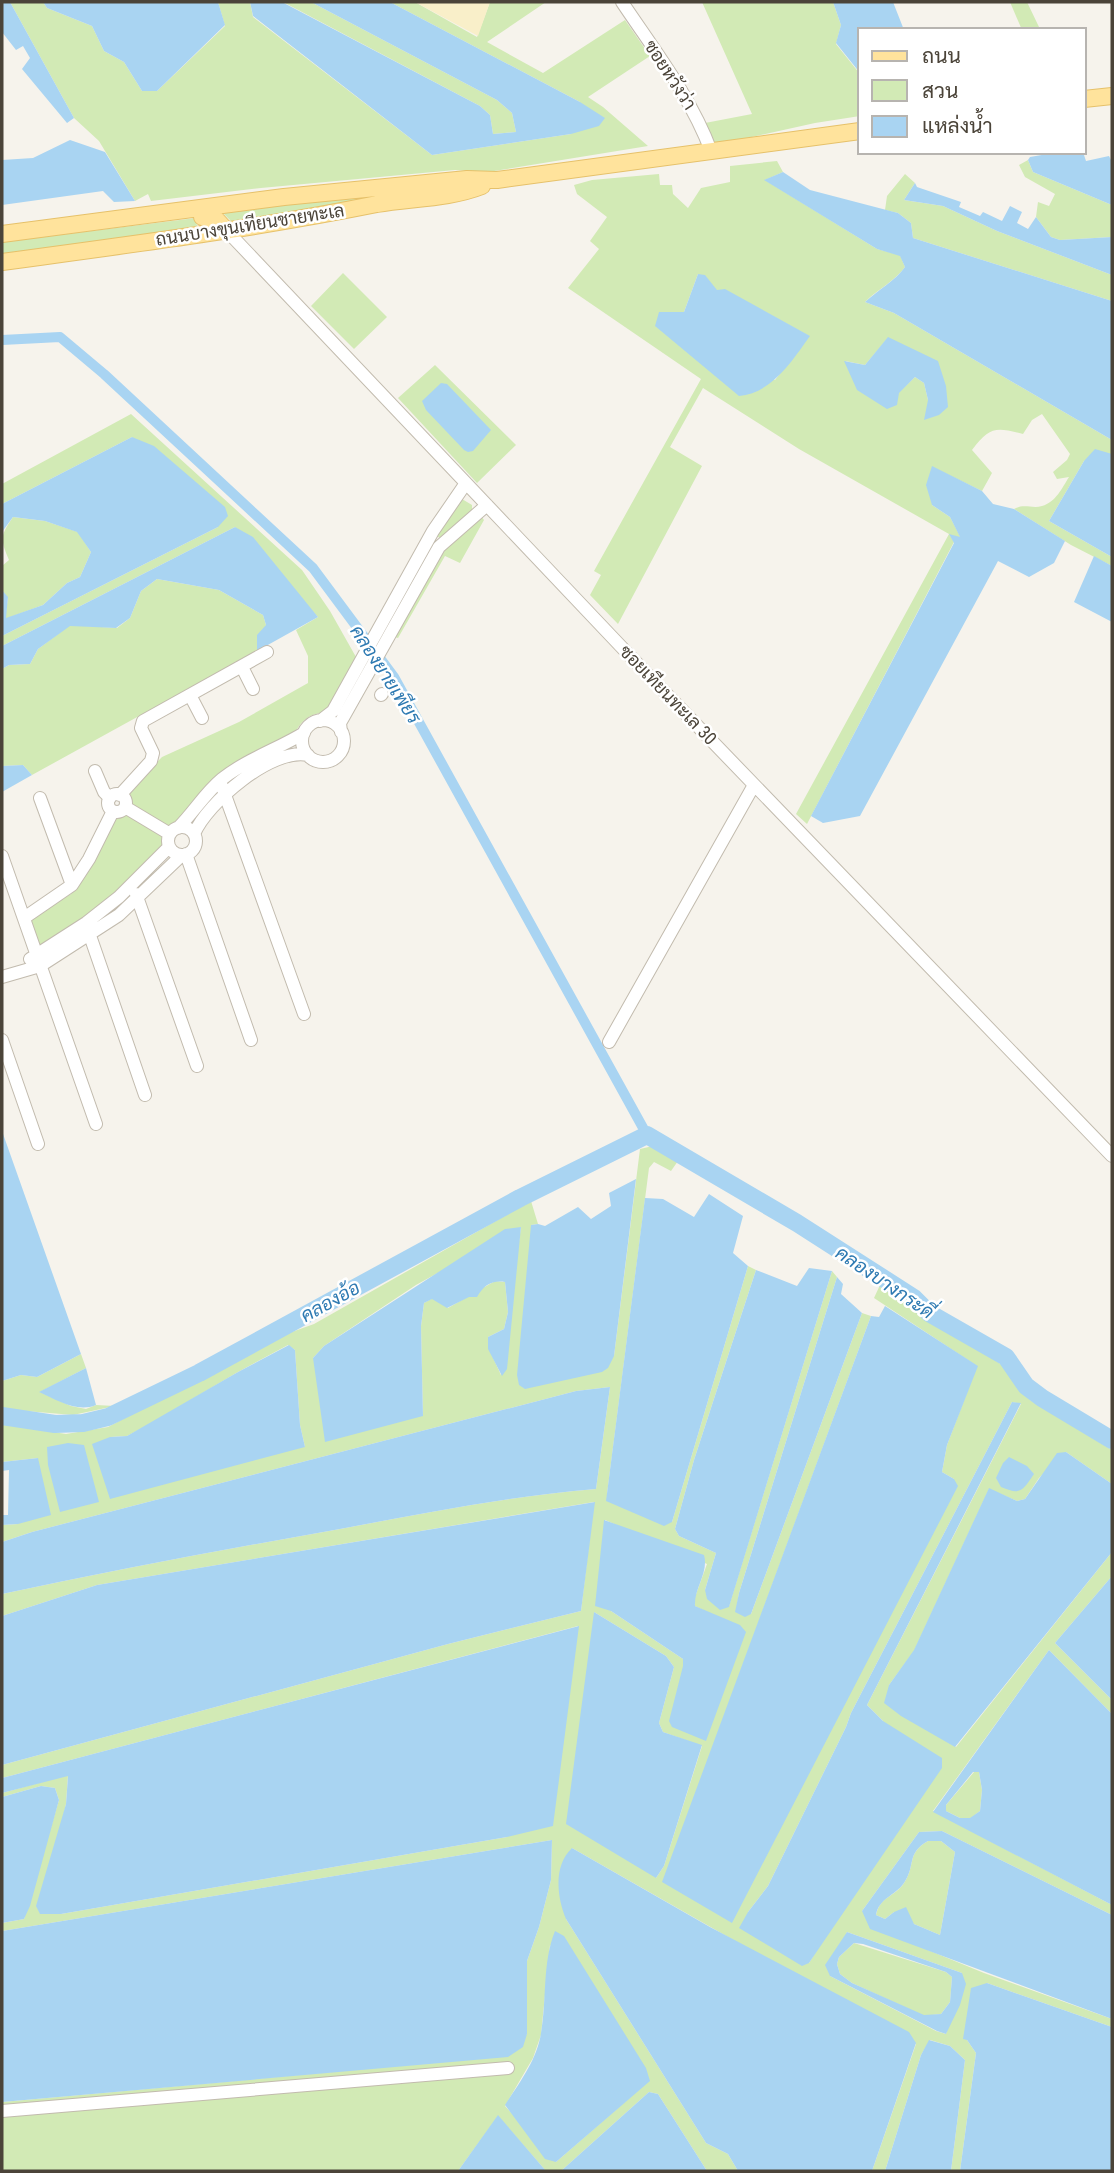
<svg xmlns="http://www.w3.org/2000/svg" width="1114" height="2173" font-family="'Roboto Condensed',Sarabun,sans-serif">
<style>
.green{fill:#d2eab5;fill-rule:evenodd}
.sand{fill:#f9efc9}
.water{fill:#a9d4f2;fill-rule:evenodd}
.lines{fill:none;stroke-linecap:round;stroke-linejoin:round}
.canal{stroke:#a9d4f2;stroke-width:10}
.river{stroke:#a9d4f2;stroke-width:18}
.minor-casing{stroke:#c2bbae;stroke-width:14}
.major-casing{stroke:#e6c16a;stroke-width:18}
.minor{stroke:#fff;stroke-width:12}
.major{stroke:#ffe39c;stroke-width:16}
.labels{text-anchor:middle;stroke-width:5;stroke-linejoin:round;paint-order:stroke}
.street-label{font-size:18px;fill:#4b4439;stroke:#fff}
.water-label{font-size:19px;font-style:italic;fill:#2e7ab2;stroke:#fff}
</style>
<rect width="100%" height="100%" fill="#f6f3ec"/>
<path class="green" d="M10,2h33l4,6 45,18 12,25 20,11 18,29h15l68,-65 -7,-24h32l3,15 179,138 139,-21 9,-32 -190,-100h25l62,35 13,-35h56l-59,40 56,31 82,-53 25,36 -62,41 15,10 45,39 -160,26 -33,-2 -194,18 -110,13 -3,-7 -13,7 -36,-60 -25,-23z
M283,2h28l186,98 15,13 4,19 -23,2 -3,-19 -10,-9z
M702,2h131l8,23 -5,19 24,30v42l-45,7 -99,22 -11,-22 47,-9z
M1010,2h17l12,25 -17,3z
M1028,160l5,12 79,33v32l-52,3 -9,-3 -15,-20 2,-15 11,4 6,-12 -30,-17 -6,-12z
M777,161l6,11 -18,8 112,69 23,6 5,12c-10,14 -27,22 -40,35l29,11 218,127v14l-28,7 -35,60 63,36v9l-41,-21 -57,-36c10,-6 18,0 28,-3 14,-4 20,-18 27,-29l-12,2 -4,-7 14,-12 3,-6 -28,-40 -10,6 -9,14c-27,-7 -33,-8 -51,16l20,23 -10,18 -50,-24v38l18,12 11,21 -11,-3 4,7 -147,282 -11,-10 153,-280 -150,-85 -96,-61 -33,59 32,19 -84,158 -28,-29 11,-20 -7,-4 107,-192 -133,-91 31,-39 -9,-8 17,-24 -30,-23 -3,-9 18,-5 67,-6 1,11h12l1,9 15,14 13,-20 29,-6v-16zM698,274l19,17 8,-1 84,46 -34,44 -116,-68h25zM888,338l50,24 -10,38 -4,-17 -9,-6 -17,16 -53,-32 20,4z
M905,174l10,9 -11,17 39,6 54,25 115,44v26l-199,-63 -2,-15 -13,-10 -13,-3 2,-14z
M357,198l2,2 -125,24 -13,-13z
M196,218l1,8 -195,30v-14z
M343,273l44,44 -33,32 -43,-43z
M435,365l81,80 -39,38 -79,-85z
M131,414l171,156 28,41 26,46 -29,55c-19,2 -26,8 -34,25l-24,8 -89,78c-22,10 -9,17 -20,28 -36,37 -77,67 -117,98l-5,-2 -11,-26 44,-27 9,-11 34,-65 7,-1 11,-11 -5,-13 35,-36 77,-35 69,-39v-27l-12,-26 22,-13 -83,-90 -233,119v-10l216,-109 -86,-90 -130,67v-20z
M462,499l10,6v6c-10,10 -21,18 -31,28l-5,-4 10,-18z
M481,516l3,4 -24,43 -15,-7 -47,82 -4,-1 52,-89z
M13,517l32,4 33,11 13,20 -11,25 -13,6 -24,22 -38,14 3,-21 -6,-8v-24l7,-6c-9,-21 -9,-24 4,-43z
M157,579l62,11 44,25 3,10 -9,26 -225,124 -9,-10 -21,1v-97l7,-4 21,-1 8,-15 32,-24 47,3 13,-10 11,-27z
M653,1146l25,15 -7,10 -17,-9 -5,6 -42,326 65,28 76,-256 8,4 -62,190 -19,69 4,7 37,17 -11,37 24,16 103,-335 5,6 -98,316 -3,19 15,2 111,-301 9,3 -208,566 291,-403 -12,-7 5,-27 30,-79 -103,-68 6,-13 85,54 44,31 21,30 82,50v34l-46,-32 -27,26 -14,21 -8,2 -28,-12 -75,162 -25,34 67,62 156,-195v24l-57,67 57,57v14l-63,-64 -116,161 179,94v10l-170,-84 -23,1 -57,79 66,39 56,23 128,46v8l-125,-44 -20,57 9,13 -16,118h-9l14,-111 -15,-14 -20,-6 -9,15 -36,116h-13l44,-127 -344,-196 -6,71 140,224 22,11 10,17h-31l-49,-77 -9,-2 -88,79h-15l-48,-55 -40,55h-456v-69l506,-46 19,-22v-73l12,-34 12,-47 1,-40 -550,91v-8l22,-4 35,-119 -4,-12 -14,-2 -39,11v-4l66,-18 -2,29 -25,110h20l446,-77 71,-211 -576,152v-13l446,-121 133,-33 13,-109 -497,83 -95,31v-22c112,-24 225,-45 338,-65 85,-16 170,-33 256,-40l14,-102 -34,4 -544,141 -30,10v-17l16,-1 20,-66 -36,4v-38l64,10 42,-7 167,-89 39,-14 217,-123 7,23 -7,1 83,131 26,-207zM521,1227l-20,148 -12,-26 -1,-12 16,-8 4,-17 -3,-30 -10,-1 -47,27 -15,-10 -9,5 -3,23 2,90 -110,-58 11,-12 92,-61zM288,1345l7,5 5,75 5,22 -195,-10 17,-1 23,-12 88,-52zM1012,1402l9,2 -154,301 16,16 -57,214 -17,28 -61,-51 20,-26 78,-159 5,-14zM605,1520l102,44 -12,33v9l12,6 -24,54v-7l-72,-48 -9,-62zM594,1612l72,44 8,11 -15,56 4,9 39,14 -38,120 -8,12zM847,1932l115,41 -16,61 -10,-3 -106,-55zM550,1945l99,136 -93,81 -51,-56 28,-48 8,-23z
M81,1354l5,14 -46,24 31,14 15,3 10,-4 19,1 -42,9 -71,-6v-28l19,-6 16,2z
M974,1772h5l3,18 -2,21 -9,7h-11l-14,-7v-6z
M928,1841h13l14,11 -15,83 -26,-11 -20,-12 -9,7 -9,-4c4,-19 19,-18 28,-32 12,-17 2,-30 24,-42z
M854,1943l92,29 6,5 -2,25 -9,12 -17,2 -72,-33 -12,-9 -3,-10 2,-7z"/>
<path class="sand" d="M415,2h75l-12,34z"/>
<path class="water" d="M2,2h8l64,116 -7,5 -45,-54 8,-11 -7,-12 -7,4 -14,-18z
M43,2h175l7,23 -68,66h-15l-18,-29 -20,-11 -12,-25 -45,-18z
M250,2h32l198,104 10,9 3,19 23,-2 -4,-19 -15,-13 -186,-98h79l190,100 25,16 -6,8 -28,8 -139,21 -179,-139z
M833,2h60l11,28h-44v43l-24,-30 5,-18z
M70,140l35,12 30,49 -21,1 -11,-11 -101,14v-45l31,-2z
M1059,152h24l3,9 23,-5 3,6v43l-79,-33 -5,-12 2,-3z
M783,172l27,18 88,23 13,10 2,15 199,63v139l-218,-127 -29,-11c13,-12 30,-21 40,-35l-5,-11 -23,-7 -113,-69z
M915,183l2,4 44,15 -2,5 21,9 3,-4 19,9 8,-15 12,6 -5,11 11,6 8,-12 15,20 9,3 52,-3v38l-115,-44 -54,-25 -39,-6z
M698,274l7,1 12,15 8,-1 85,47c-18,25 -38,57 -71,60l-84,-70 4,-14h25z
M888,337l50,24 8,25 2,21 -9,8 -15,5 4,-20 -4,-17 -9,-6 -16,16 -2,12 -10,4 -30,-19 -13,-29 21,4z
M441,383l6,1 44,46 -18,21 -5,1 -4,-2 -38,-40 -4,-9z
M132,437l22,9 71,61 3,9 -10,11 -216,109v-46l6,7 -2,21 37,-13 24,-22 13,-6 11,-25 -14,-20 -32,-11 -32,-4 -11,15v-28z
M1095,449l17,5v103l-63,-36 35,-60z
M932,466l50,25 11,13 21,5 51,32 -11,22 -25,14 -31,-16 -138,255 -37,7 -12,-7 143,-273 -5,-9 11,3 -10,-20 -18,-12 -6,-20z
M235,527l18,10 65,80 -61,34v-16l9,-10 -3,-10 -44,-25 -62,-11 -16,12 -11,27 -14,10 -46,-2 -32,23 -8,15 -21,1 -7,4v-23z
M1094,556l18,10v56l-38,-20z
M23,765l9,10 -30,17v-26z
M2,1131l79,223 -44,23 -16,-2 -19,6z
M636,1179l-22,177 -6,12 -6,4 -77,17 -6,-4 -2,-10 14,-150 7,-1 7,2 33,-19 13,12 20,-13 -2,-13z
M709,1194l34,22 -10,37 15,13 -76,256 -8,4 -58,-25 39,-303 18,1 31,18z
M521,1227l-14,142 -5,7 -14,-27v-12l16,-8 4,-17 -3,-30c-13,-2 -21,3 -28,15h-8l-22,11 -15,-9 -8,4 -3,23 2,90 -98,26 -12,-84 11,-12 181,-117z
M809,1268l23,3 -103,336 -9,3 -13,-11 -2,-9 11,-37 -37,-17 -4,-7 19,-69 62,-190 41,16z
M837,1277l6,7 -2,10 21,19 -111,301 -6,3 -10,-5 4,-19z
M885,1306l93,60 -31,79 -5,27 12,7 4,7 -226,437 -70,-41 209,-566 8,1z
M289,1345l6,5 5,75 5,22 -195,52 -18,-55 18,-7 17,-1 111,-64z
M86,1368l10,37c-19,8 -39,-5 -57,-13z
M610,1387l-14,102c-86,7 -171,24 -256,40 -113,20 -226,41 -338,65v-52l30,-10 544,-141z
M1012,1402l9,1 -154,302 16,16 59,37v10l-133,195 -7,3 -63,-38 9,-16 20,-26 78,-159 5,-14z
M68,1443l16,2 15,57 -39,10 -12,-47 -1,-18z
M1066,1452l46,32v68l-157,195 -54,-31 -17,-13 5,-18 25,-35 75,-162 28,13 8,-2 32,-46z
M1009,1457l18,9 7,8c-12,18 -14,21 -33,13l-5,-9 7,-15z
M38,1458l13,57 -33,9 -16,1v-10h6l1,-45 -7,1v-9z
M595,1502l-14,109 -133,33 -446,121v-149l95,-31z
M604,1520l100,35c5,18 -10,33 -9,51l45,19 6,7 -40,109 -34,-14 -3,-6 14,-55v-7l-72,-48 -16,-5z
M1112,1576v124l-57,-57z
M594,1612l72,44 8,11 -15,56 4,9 39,13 -38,121 -8,12 -90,-54z
M579,1626l-26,200 -46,11 -446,77h-21l-4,-8 30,-102 2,-28 -66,17v-15z
M1049,1650l63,64v191l-179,-93zM973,1772h6l3,18 -2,21 -10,7h-10l-14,-7v-6z
M41,1786l14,2 4,12 -29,106 -6,13 -22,4v-126z
M942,1831l170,84v104l-242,-90 -8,-18 57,-79zM928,1841h13l14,11 -15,83 -26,-11 -8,-17 -12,5 -9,7 -9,-4c3,-17 19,-19 28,-32 12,-17 2,-30 24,-42z
M552,1840l-1,40 -12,47 -12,34v73l-4,13 -15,10 -506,45v-171z
M572,1848l138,79 199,105 7,11 -44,128h-134l-10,-17 -22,-11 -140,-224c-9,-22 -13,-53 6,-71z
M555,1931l9,5 82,132 4,13 -94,81 -11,-3 -40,-54c14,-22 32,-45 36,-72 6,-33 1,-70 14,-102z
M847,1932l115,41 4,11 -6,21 -14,29 -9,-3 -107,-55 -5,-11zM854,1943l9,1 83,28 6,5 -2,25 -9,12 -17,1 -72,-32 -12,-9 -3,-10 2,-7z
M987,1983l125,44v144h-152l16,-118 -9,-13 -4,-1 8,-51z
M929,2040l21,6 15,14 -14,111h-66l36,-116z
M649,2092l9,2 49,77h-146z
M498,2115l48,56h-88z"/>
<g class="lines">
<path class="canal" d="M2,340l58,-3 44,37 209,194 81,109 253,458"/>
<path class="river" d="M2,1416l53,8 28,-1 25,-6 91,-44 321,-175 127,-63 150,88 117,75 15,15 77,44 20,29 16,12 70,42"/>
<defs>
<path id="minor" d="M622,2c32,48 69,95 89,149
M227,231l403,425 482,500
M242,667l11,22
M190,695l12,23
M381,695l1,-1
M302 741a21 21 0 1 1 42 0a21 21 0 1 1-42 0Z
M320,721l13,-10 100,-180 33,-48
M341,732l-1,-9 4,-7 95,-169 48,-42
M95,771l9,21 6,6
M220,781l84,233
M108 803a9 9 0 1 1 18 0a9 9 0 1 1-18 0Z
M120,795l31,-34 2,-8 -12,-25 2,-7 124,-69
M40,798l32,87
M125,807l45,27
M168 841a14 14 0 1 1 28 0a14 14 0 1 1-28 0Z
M178,828c16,-16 27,-35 44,-49 25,-20 56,-30 82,-46
M194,834c13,-31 78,-87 114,-79
M186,854l65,186
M2,856l94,268
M136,894l61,172
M24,918l48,-33 17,-26 24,-48
M87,927l58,168
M30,959l56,-36 33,-26 50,-50
M2,977l38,-11 79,-51 63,-60
M2,1040l36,104
M609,1042l145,-257
M2,2111l506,-43"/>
<path id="major" d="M1084,99l28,-3
M202,217l13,1 12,13
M2,234l282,-37 183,-18 30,1 363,-49
M2,262c125,-17 251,-33 375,-58 34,-6 72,-5 105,-18"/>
</defs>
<use href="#minor" class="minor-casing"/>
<use href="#major" class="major-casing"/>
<use href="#minor" class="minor"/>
<use href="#major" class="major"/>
</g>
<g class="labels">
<g class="street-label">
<text transform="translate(670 75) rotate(57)" y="6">ซอยหวังว่า</text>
<text transform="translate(250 225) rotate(-9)" y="6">ถนนบางขุนเทียนชายทะเล</text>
<text transform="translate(668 695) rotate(46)" y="6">ซอยเทียนทะเล 30</text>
</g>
<g class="water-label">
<text transform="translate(386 674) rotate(57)" y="7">คลองยายเพียร</text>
<text transform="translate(885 1282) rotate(34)" y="7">คลองบางกระดี่</text>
<text transform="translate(330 1301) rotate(-29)" y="7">คลองอ้อ</text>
</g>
</g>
<rect width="1114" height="2173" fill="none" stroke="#4b4439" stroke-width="7"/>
<rect x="858" y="28" width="228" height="126" fill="#ffffff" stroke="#b7b4b0" stroke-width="2"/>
<rect x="872" y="51" width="35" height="10" fill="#ffe39c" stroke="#b7b4b0" stroke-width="2"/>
<text x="922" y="63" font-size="21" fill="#4b4439">ถนน</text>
<rect x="872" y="80" width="35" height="21" fill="#d2eab5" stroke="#b7b4b0" stroke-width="2"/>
<text x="922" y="98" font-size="21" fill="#4b4439">สวน</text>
<rect x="872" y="116" width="35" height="21" fill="#a9d4f2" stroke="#b7b4b0" stroke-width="2"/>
<text x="922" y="133" font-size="21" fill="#4b4439">แหล่งน้ำ</text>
</svg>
